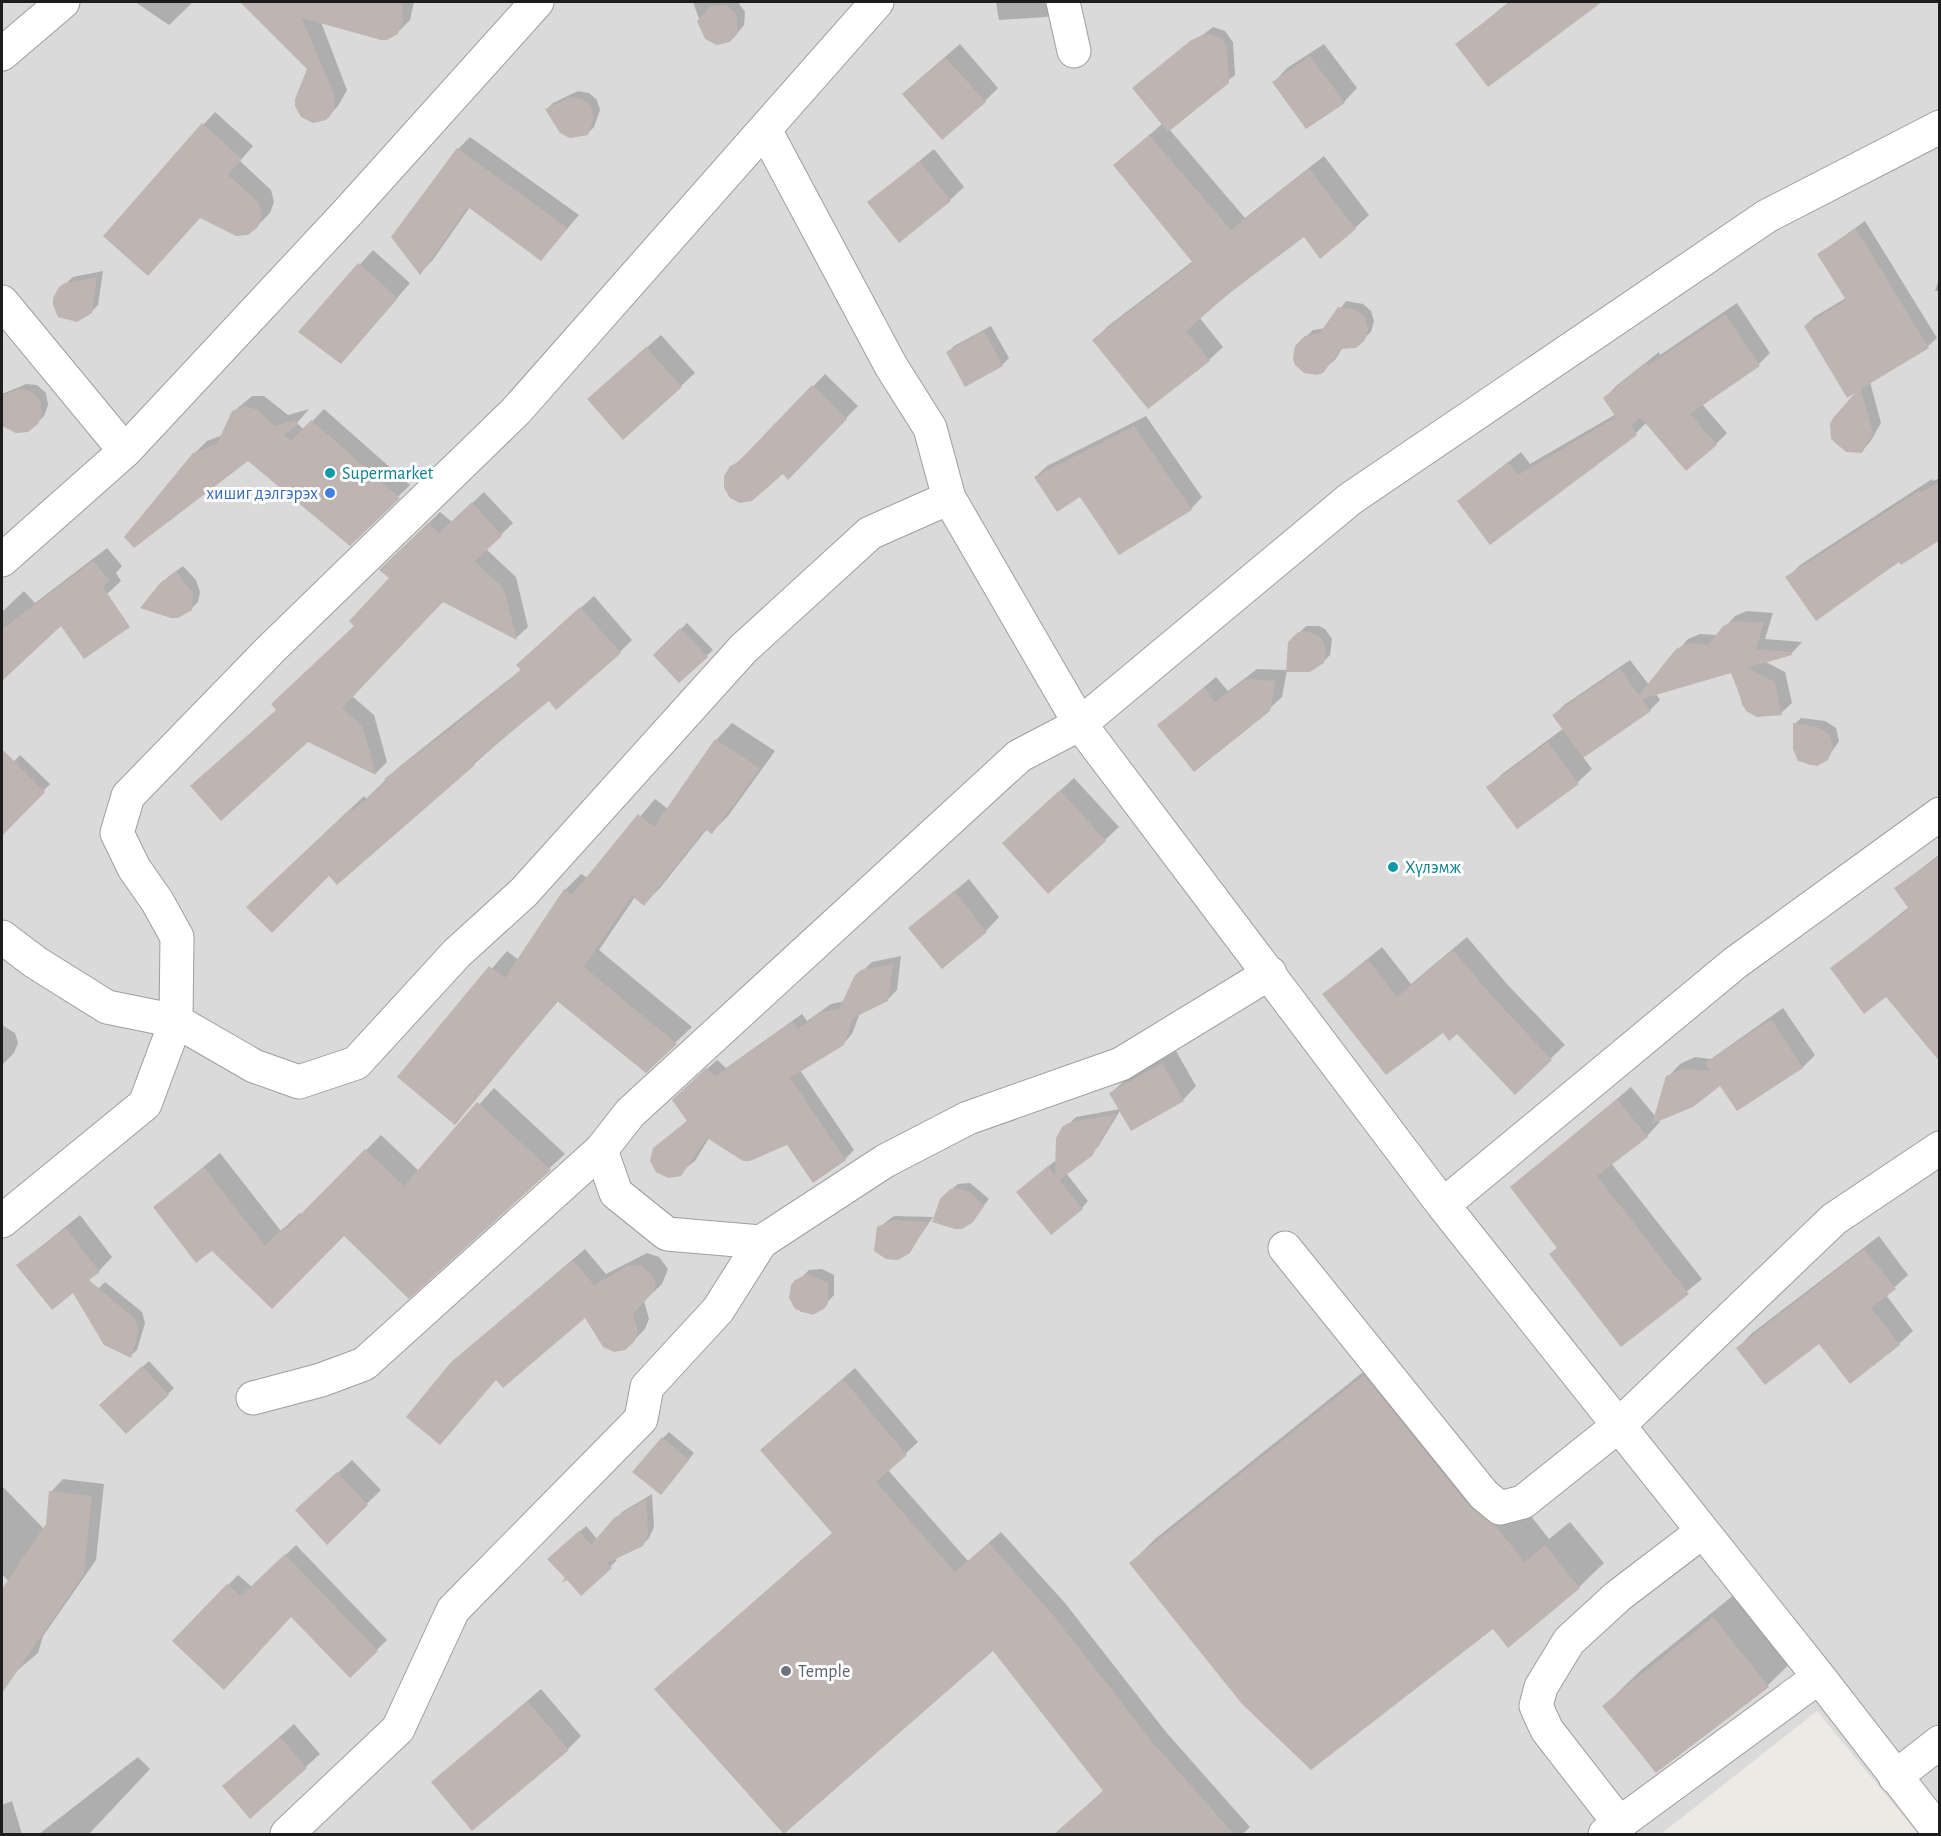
<svg xmlns="http://www.w3.org/2000/svg" width="1941" height="1836" font-family="'Alegreya Sans',sans-serif">
<style>
.residential{fill:#dbdada}
.shadow{fill:#0003}
.building{fill:#beb4b1}
.lines{fill:none;stroke-linecap:round;stroke-linejoin:round}
.minor-casing{stroke:#9e9e9e;stroke-width:35}
.minor{stroke:#fff;stroke-width:33}
.culture-dot{fill:#0f9aa8;stroke:#fff;stroke-width:2}
.shop-dot{fill:#3f7fe0;stroke:#fff;stroke-width:2}
.worship-dot{fill:#6b7280;stroke:#fff;stroke-width:2}
.labels{text-anchor:middle;stroke-width:6;stroke-linejoin:round;paint-order:stroke}
.culture-label{font-size:18px;fill:#0d838f;stroke:#fff;text-anchor:start}
.shop-label{font-size:18px;fill:#366cbe;stroke:#fff;text-anchor:end}
.worship-label{font-size:18px;fill:#5b616d;stroke:#fff;text-anchor:start}
</style>
<rect width="100%" height="100%" fill="#ede9e4"/>
<path class="residential" d="M2,2h1937v1832h-21l-101,-123 -156,123h-1659z"/>
<path class="shadow" d="M135,2h58l-24,23z
M242,2h172l-4,18 -13,13 -76,-11 26,68 -9,16 -13,13 -16,-50z
M693,2h45l7,10 -1,13 -10,12 -28,1z
M996,2h64v1l-13,14 -48,3z
M1509,2h82l2,2 -136,40z
M1213,27l12,4 8,11 2,33 -66,54 76,89 79,-62 45,59 -14,13 -51,7 -105,82 24,30 -14,13 -115,-20 14,-14 85,-65 -78,-96 48,-42 -23,-41z
M960,44l38,44 -13,13 -68,-20z
M1324,44l33,44 -13,14 -70,-20 13,-14z
M578,91l11,2 8,7 3,10 -6,17 -7,7 -40,-25 6,-6z
M215,112l38,34 -13,15 31,29 3,12 -4,11 -13,13 -57,-10 3,-91z
M470,137l109,78 -38,44 -71,-52 -38,54 -12,12 38,-124z
M934,149l30,38 -14,13 -81,2z
M1865,221l72,117 -9,8 -58,36 11,41 -11,19 -9,10 -1,-63 -55,-63 9,-9 32,-19 -27,-44z
M373,250l37,33 -56,65 -54,-17z
M103,271l-5,34 -7,7 -35,-19 17,-16z
M1940,276v15h-5z
M1346,301l17,3 8,7 3,10 -3,11 -8,7 -20,8 -8,13 -18,14 -20,-28 16,-16 13,-2z
M1737,303l33,50 -11,11 -57,40 25,29 -11,11 -69,-22 -11,11 -177,68 62,-49 9,12 86,-50 -11,-16 11,-12 43,-34 1,3z
M991,326l18,32 -7,7 -37,20 -17,-33 6,-6z
M661,335l34,38 -14,13h-78z
M825,374l33,32 -70,71 -5,-5 -52,-5 19,-15z
M26,384l11,1 9,8 2,12 -4,11 -7,7 -31,3 -4,-8v-24z
M252,396h12l24,19 21,-6 -12,14 7,7 20,-21 86,76 -60,59 -102,-84 -54,-6 13,-13 16,-6 10,-23z
M1146,416l56,81 -11,12 -111,-14 -45,-18 12,-11z
M1940,478v60l-40,22 -113,18 13,-13 132,-86 1,2z
M484,492l29,31 -27,26 30,28 12,50 -12,11 -72,-38 -92,96 22,19 13,47 -11,11 -68,-32 -31,-32 79,-83 36,-48 -11,-8 59,-58 12,10z
M107,548l15,18 -6,7 5,8 -14,13 -46,30 -59,55v-67l22,-21 11,12z
M183,566l13,14 4,12 -2,10 -7,7 -23,-32z
M594,596l38,44 -12,12 -71,47 -75,65 -145,110 -68,20 103,-98 2,3 33,-32 123,-98 9,-17z
M1747,611l26,2 -8,26 37,3 -10,11 -28,8 21,11 7,31 -11,10 -29,1 -9,-8 -11,-35 -76,23 4,6 -10,10 -67,47 9,12 -14,13 -61,45 -29,-39 14,-14 62,-46 -10,-13 10,-10 66,-45 19,25 39,-46 12,-5 18,1 17,-19z
M687,623l26,27 -33,31 -25,-26z
M1306,626h13l6,3 7,10 -2,16 -7,7 -36,8 -5,27 -13,12 -110,16 57,-48 12,14 29,-22 30,1 3,-28z
M1801,718l24,3 11,7 3,13 -12,18 -17,6 -11,-5 -4,-36z
M732,723l43,28 -47,65 -16,16 -5,-3 -47,59 -16,16 -9,-7 -36,53 93,77 -47,44 -86,-71 -104,123 -56,-46 108,-126 12,9 46,-70 16,-16 7,4 67,-79 13,10 48,-69z
M20,755l30,29 -48,50v-60z
M1074,778l45,49 -14,13 -87,-11z
M1940,854v205l-54,-64 -54,-27 77,-61 -13,-19z
M969,879l30,38 -13,14 -76,-3z
M1467,937l39,46 59,62 -50,47 -57,-60 -15,-1 -119,-37 58,-47 29,37z
M901,956l-4,34 -10,10 -27,13 -8,21 -9,10 -43,26 54,80 -9,9 -57,-16 -79,-5 -14,23 -21,16 -20,-28 34,-29 -5,-29 34,-31 9,8 76,-54 5,7 24,-17 14,-3 12,-25 15,-14z
M1783,1008l32,47 -12,12 -66,42 -16,-25 -63,36 2,2 -13,14 -36,27 91,116 -80,66 -64,-98 -46,-60 119,-100 25,30 12,-40 12,-13 15,-7 16,2z
M2,1025l13,8 3,10 -4,10 -12,12z
M1176,1051l20,35 -13,14 -62,9 -23,38 -32,26 22,28 -6,7 -58,-22 31,-25 3,3 2,-31 16,-16 44,-8 -9,-16 14,-13z
M494,1088l71,66 -156,142 -65,-62 -72,73 -60,-58 -57,-42 65,-54 61,78 19,-18 2,2 79,-80 38,36z
M970,1183l19,16 -17,22 -31,-22 17,-15z
M80,1215l32,42 -13,14 -81,-6z
M894,1216l39,1 -24,35 -31,-24z
M1879,1236l29,39 -22,20 27,36 -14,13 -49,38 -31,-41 -81,7 13,-14z
M585,1249l21,25 41,-21 12,4 9,12 -6,15 -18,17 5,18 -4,10 -12,12 -47,-25 -121,35z
M822,1269l12,6v20l-15,16 -6,2 -12,-1 -9,-9 1,-17 16,-16z
M105,1282l37,30 3,11 -8,27 -7,6 -30,-21 -1,-47z
M1388,1352l106,131 26,19 29,37 21,-17 34,41 -25,24 -71,59 -15,-19 -362,-64 24,-24z
M149,1361l25,27 -6,6 -60,5z
M855,1368l63,74 -30,28 80,91 33,-29 64,71 101,129 84,95 -7,7h-154l-15,-16 30,-28 -110,-141 -211,184 -127,-144 177,-156 -59,-95z
M669,1432l25,21 -27,34 -4,-49z
M352,1460l29,30 -54,53 -16,-46z
M63,1479l41,5 -8,76 -53,76 -5,17 -26,22 -10,-1v-59l3,-7 -3,-3v-14l6,-10 -6,-7v-88l45,46 4,-40z
M652,1494l2,33 -5,11 -7,7 -27,13 2,2 -7,7 -54,-14 30,-27 12,14 24,-28z
M296,1545l91,95 -37,36 -58,-61 -118,25 64,-65 14,12z
M1751,1581l54,68 -37,36 -112,86 -52,-65 37,-36z
M541,1689l40,47 -13,13 -135,33z
M294,1724l26,30 -70,63 -26,-31z
M138,1757l12,12 -61,65h-50z
M12,1801l10,33h-20v-29z"/>
<path class="building" d="M240,2h162l1,19 -5,13 -11,6h-6l-79,-22 33,79 -1,13 -4,6 -4,4 -13,3 -12,-6 -6,-11v-7l12,-30z
M1511,2h91l-114,85 -33,-43z
M725,5l11,8 2,20 -8,9 -13,3 -12,-6 -8,-18 14,-15z
M1206,33l13,4 5,5 3,7 2,34 -61,49 -36,-44 58,-47z
M1310,56l35,47 -39,26 -34,-47z
M945,57l41,45 -44,38 -40,-46z
M570,97l12,2 9,7 3,12 -6,17 -18,3 -10,-5 -15,-24z
M202,123l40,36 -14,16 31,28 3,12 -4,12 -10,8 -12,1 -36,-18 -52,58 -45,-40z
M1149,135l82,95 78,-61 47,60 -36,30 -16,-22 -77,58 -41,36 24,30 -62,48 -56,-69 101,-77 -80,-98z
M457,148l111,80 -27,33 -73,-54 -48,68 -29,-38z
M920,161l31,40 -52,42 -32,-41z
M1856,229l73,119 -68,41 12,44 -11,20 -16,-1 -15,-13 -1,-15 3,-6 22,-25 -8,5 -43,-72 42,-26 -29,-46z
M358,263l40,35 -57,66 -43,-32z
M97,277l-5,36 -15,9 -19,-5 -5,-12v-7l6,-11 6,-4z
M1338,307l18,3 9,7 3,12 -3,11 -9,8 -15,1 -18,24 -6,2 -13,-2 -9,-8 -2,-7 2,-12 10,-10 15,-3z
M1725,314l35,52 -70,48 27,31 -31,26 -45,-53 -10,7 6,10 -147,110 -33,-44 51,-39 10,13 98,-58 -13,-19 44,-36 1,4z
M984,331l19,35 -38,21 -19,-35z
M646,347l36,40 -59,53 -36,-41z
M812,385l35,34 -59,61 -5,-6 -31,27 -12,2 -10,-5 -6,-10v-12l6,-10 7,-3z
M18,389l12,2 10,9 2,13 -4,11 -10,8 -12,1 -14,-7v-30z
M245,406l13,4 17,16 21,-6 2,4 -14,11 7,6 20,-21 89,78 -50,48 -102,-85 -114,87 -10,-11 69,-84 24,-9 15,-33z
M1134,426l58,84 -73,45 -39,-58 -23,15 -23,-35z
M1940,482v58l-39,25 -2,-3 -83,59 -31,-44 134,-86 1,2z
M472,502l30,34 -27,25 29,28 13,51 -74,-38 -101,106 21,19 13,48 -68,-33 -87,79 -31,-35 86,-76 -5,-6 83,-78 -5,-5 40,-43 -10,-8 49,-47 11,10z
M93,561l17,20 -7,6 27,40 -46,32 -23,-33 -59,55v-52z
M176,571l17,22 -1,17 -14,8h-7l-31,-10 20,-25z
M580,607l41,46 -65,57 -7,-9 -76,62 2,2 -138,120 -8,-9 -57,57 -26,-26 105,-99 2,2 34,-29 -3,-2 65,-49 72,-60 -5,-5z
M1736,621l28,2 -8,26 36,3v3l-45,13 28,14 7,33 -25,2 -11,-6 -15,-38 -89,26 9,12 -68,47 -31,-43 68,-46 19,26 37,-46 13,-6 19,2 15,-19z
M680,628l28,29 -29,26 -26,-28z
M1305,631l13,4 5,5 3,12 -2,11 -14,9h-24l2,-30 10,-10z
M1251,679l25,2 -6,30 -76,61 -37,-47 47,-37 11,14 29,-22z
M1793,723l25,4 12,8 3,13 -5,12 -11,6 -19,-5 -5,-12z
M715,739l45,29 -48,66 -7,-5 -61,77 -12,-10 -48,71 93,77 -31,29 -89,-72 -102,124 -58,-48 92,-111 16,12 59,-89 8,6 66,-81 16,13z
M1548,742l31,42 -62,45 -31,-42z
M2,749l43,43 -43,44z
M1060,790l46,51 -58,53 -46,-51z
M1940,856v206l-54,-65 -22,17 -34,-46 79,-59 -15,-21z
M954,891l33,41 -45,37 -34,-41z
M1453,950l39,46 60,64 -37,35 -58,-61 -8,7 -6,-8 -57,42 -64,-81 46,-34 29,37z
M893,964l-5,37 -35,17 -9,27 -54,33 56,82 -33,23 -26,-38 -37,16h-7l-36,-23 -26,38 -13,2 -12,-6 -6,-11 3,-13 34,-27 -15,-21 34,-32 10,8 76,-54 6,7 22,-17 19,-3 16,-34 6,-5z
M1771,1019l32,49 -66,43 -17,-25 -27,21 -41,17 14,-48 16,-7 28,2 -5,-8z
M1162,1063l22,38 -53,30 -22,-38z
M1617,1099l31,38 -51,39 92,118 -68,53 -72,-93 8,-6 -47,-61z
M477,1102l74,68 -142,129 -65,-63 -72,73 -60,-58 -16,12 -43,-56 51,-40 61,79 19,-19 2,2 79,-80 39,37z
M1116,1114l-24,42 -33,24 24,29 -32,26 -35,-43 32,-26 7,9 1,-37 6,-11 6,-4z
M957,1188l13,4 14,14 -11,16 -11,7h-7l-23,-7 8,-23 10,-10z
M893,1220l35,2 -18,31 -12,7 -12,-1 -12,-8 3,-24z
M66,1228l34,44 -11,8 46,39 4,11 -8,28 -27,-13 -31,-52 -21,17 -36,-45z
M1864,1249l32,40 -25,19 29,37 -50,39 -31,-40 -54,41 -29,-37z
M573,1260l21,25 33,-19 14,-1 10,8 5,9 -3,10 -20,22 5,18 -4,10 -9,8 -11,2 -11,-5 -18,-29 -82,70 -7,-8 -56,65 -34,-28 45,-55z
M808,1274l20,8v21l-3,5 -12,7 -18,-6 -6,-11 2,-13 4,-5z
M142,1366l27,29 -43,39 -27,-29z
M1364,1375l106,132 26,19 28,36 21,-17 35,43 -72,60 -15,-19 -182,141 -69,-66 -113,-141z
M843,1379l64,76 -31,27 79,90 34,-29 64,72 101,129 80,90h-180l49,-43 -110,-140 -209,183 -130,-145 178,-156 -72,-83z
M662,1437l27,23 -28,35 -29,-23z
M337,1472l31,33 -41,40 -32,-35z
M49,1491l43,5 -8,78 -82,119v-104l44,-65z
M646,1499l2,35 -5,12 -36,17 5,5 -31,28 -14,-16 -6,3 4,-5 -18,-19 32,-28 12,14 23,-27z
M285,1554l93,97 -28,27 -59,-61 -67,73 -52,-49 55,-57 14,12z
M1713,1617l56,70 -113,86 -54,-67z
M527,1701l42,49 -97,81 -41,-49z
M280,1737l27,31 -57,51 -28,-33z"/>
<g class="lines">
<defs>
<path id="minor" d="M1063,2l11,49
M2,54l61,-52
M765,130l126,236 39,62 19,70 131,226 363,481 376,472 121,156
M2,302l123,149
M2,560l123,-109 223,-239 189,-210
M2,937l33,25 72,45 69,14 78,45 45,16 57,-19 101,-110 67,-61 219,-243 127,-116 79,-35
M1443,1205l292,-242 205,-149
M2,1221l143,-117 31,-83 1,-84 -20,-36 -23,-33 -17,-35 11,-37 143,-147 245,-238 361,-409
M761,1242l-94,-8 -51,-41 -15,-43 29,-37 389,-357 61,-32 270,-225 417,-283 173,-89
M1285,1248l199,247 16,13 23,-6 95,-76 216,-207 106,-71
M253,1398l68,-18 43,-16 237,-214
M1895,1777l45,-35
M1620,1824l-73,-94 -11,-24 5,-19 28,-46 49,-45 84,-64
M287,1834l111,-105 55,-119 188,-191 6,-32 71,-77 43,-68 124,-81 83,-43 153,-54 149,-91
M1605,1834l214,-157"/>
</defs>
<use href="#minor" class="minor-casing"/>
<use href="#minor" class="minor"/>
</g>
<g class="culture-dot">
<circle cx="330" cy="473" r="6"/>
<circle cx="1393" cy="867" r="6"/>
</g>
<circle class="shop-dot" cx="330" cy="493" r="6"/>
<circle class="worship-dot" cx="786" cy="1671" r="6"/>
<g class="labels">
<g class="culture-label">
<text x="342" y="479">Supermarket</text>
<text x="1405" y="873">Хүлэмж</text>
</g>
<g class="shop-label">
<text x="318" y="499">хишиг дэлгэрэх</text>
</g>
<g class="worship-label">
<text x="798" y="1677">Temple</text>
</g>
</g>
<rect width="1941" height="1836" fill="none" stroke="#1d1d1d" stroke-width="6"/>
</svg>
